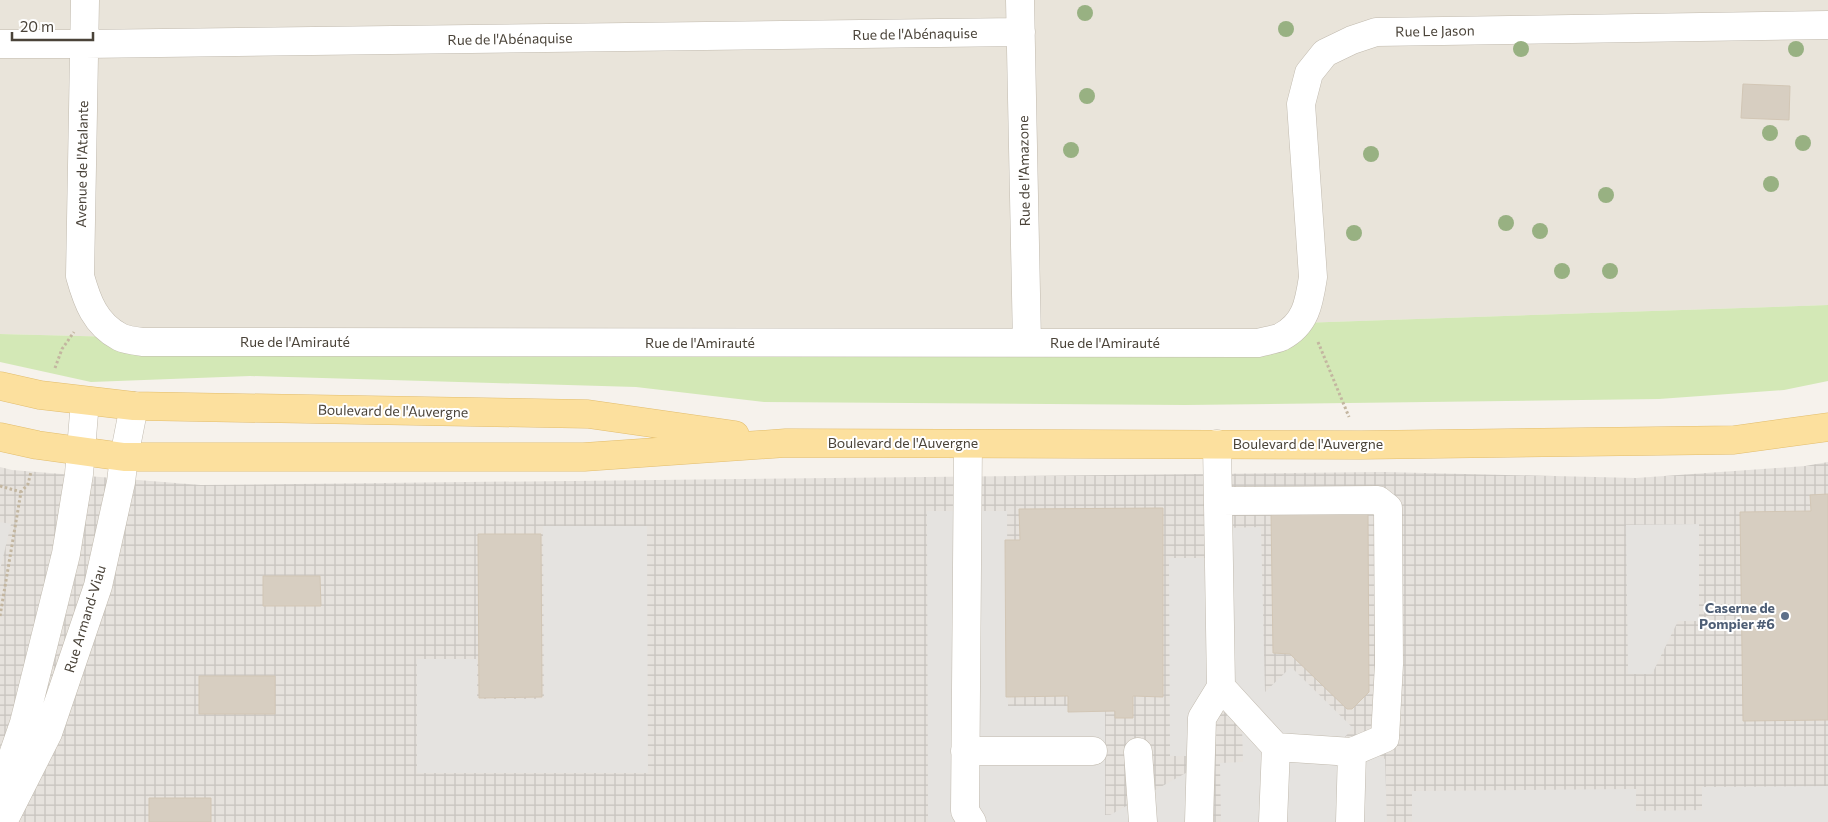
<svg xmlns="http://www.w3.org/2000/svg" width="1828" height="822" font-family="Commissioner,sans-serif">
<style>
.residential{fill:#e9e4da}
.industrial{fill:url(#industrial-grid)}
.grass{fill:#d3e8b6}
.parking{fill:#e5e3e0}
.building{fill:#d7cec1;stroke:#d2c6b5}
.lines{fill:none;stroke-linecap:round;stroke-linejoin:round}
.minor-casing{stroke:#c1baae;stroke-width:29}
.major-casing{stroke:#e2bd6d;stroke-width:29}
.path{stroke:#c3b6a0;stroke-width:3;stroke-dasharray:2.5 2.5;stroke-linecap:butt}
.minor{stroke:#fff;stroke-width:28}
.major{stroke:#fce09e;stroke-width:28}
.tree{fill:#98b182}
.service-dot{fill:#5c6f8a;stroke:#fff;stroke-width:2}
.labels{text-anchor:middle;stroke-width:4;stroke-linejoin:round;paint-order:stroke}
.street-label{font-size:14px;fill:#4a4339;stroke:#fff}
.service-label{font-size:14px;font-weight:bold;fill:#4e5e75;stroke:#fff;text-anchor:end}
</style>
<defs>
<pattern id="industrial-grid" width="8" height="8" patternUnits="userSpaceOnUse" patternTransform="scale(1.25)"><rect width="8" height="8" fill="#e6e2dd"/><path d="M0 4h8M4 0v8" fill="none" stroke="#c7c3be"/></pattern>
</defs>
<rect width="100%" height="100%" fill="#f6f2ec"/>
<path class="residential" d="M0,0h1828v305l-528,18 -19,14h-1161l-120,-3z"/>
<path class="industrial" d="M1828,462v360h-1828v-355l12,3 189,15 1183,-13 252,6 169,-12z"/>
<path class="grass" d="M1828,305v76l-44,9 -125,9 -474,6 -421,-3 -128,-15 -386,-11 -159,6 -91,-20v-28l120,3 1138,6 42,-20z"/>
<path class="parking" d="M927,511h80l1,195h62l35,4v105h5l83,-46v-13h-23l-1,-198h41l1,264h-283z
M0,522l11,2 -11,46z
M1699,524v97h-21l-26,53h-24l-2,-149z
M543,526h104l1,247h-231v-114h60v40h67z
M1261,527l4,165 26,-25 62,61 -10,11 42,20 2,63h-166l-1,-59 23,-1 -1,-37 -6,-7h-9l-4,-190z
M1828,786v36h-416v-31l224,-2v22l66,-1v-23z"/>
<path class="building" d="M1743,84l47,2 -1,34 -48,-2z
M1828,494v226l-85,1 -3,-209 71,-1 -1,-16z
M1163,508v189l-30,-1v22h-18v-7l-47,1v-16l-62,1 -1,-157h15l-1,-31z
M1271,513h97l1,179 -17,17h-5l-57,-55 -17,-1z
M478,534h63l1,163 -63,1z
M263,576h57l1,30h-58z
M199,676h76v38h-76z
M149,798h62v24h-62z"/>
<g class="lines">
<defs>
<path id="minor" d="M85,0l-5,276c7,25 15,48 40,61 6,3 15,4 23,5l1115,1c7,-2 16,-3 23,-6 25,-13 28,-34 32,-60l-12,-173 8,-31 16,-20 27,-13 24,-8 452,-7
M1020,0l7,343
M0,44h85l936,-12
M968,444l-3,367 7,11
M1217,444l4,243 55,60 76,5 33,-14 4,-74 -1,-156 -10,-8 -160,1
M965,751h128
M1138,752l5,70
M0,793l24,-70 42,-169 13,-80 6,-73
M3,822l45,-89 50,-147 23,-104 3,-25 10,-51
M1199,822l3,-104 19,-31
M1273,822l3,-75
M1350,822l2,-70"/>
<path id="major" d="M0,386l40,9 94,11 454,8 147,21
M0,437l37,8 87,12h460l202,-14 575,2 373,-5 94,-13"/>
</defs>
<use href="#minor" class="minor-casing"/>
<use href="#major" class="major-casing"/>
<path class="path" d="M1318,342l31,75
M55,368l7,-19 12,-17
M0,486l21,6
M0,616l21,-124 7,-8 3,-12"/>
<use href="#minor" class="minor"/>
<use href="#major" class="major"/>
</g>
<g class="tree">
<circle cx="1085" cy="13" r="8"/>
<circle cx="1286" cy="29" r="8"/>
<circle cx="1521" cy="49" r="8"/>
<circle cx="1796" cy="49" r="8"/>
<circle cx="1087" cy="96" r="8"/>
<circle cx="1770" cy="133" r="8"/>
<circle cx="1803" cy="143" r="8"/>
<circle cx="1071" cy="150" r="8"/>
<circle cx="1371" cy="154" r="8"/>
<circle cx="1771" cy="184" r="8"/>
<circle cx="1606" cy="195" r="8"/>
<circle cx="1506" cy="223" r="8"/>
<circle cx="1540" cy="231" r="8"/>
<circle cx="1354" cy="233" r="8"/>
<circle cx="1562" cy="271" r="8"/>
<circle cx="1610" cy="271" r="8"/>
</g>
<circle class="service-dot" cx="1785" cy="616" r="5"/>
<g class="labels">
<g class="street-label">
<text transform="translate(1435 31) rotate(-1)" y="5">Rue Le Jason</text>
<text transform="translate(915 34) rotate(-1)" y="5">Rue de l'Abénaquise</text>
<text transform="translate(510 39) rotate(-1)" y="5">Rue de l'Abénaquise</text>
<text transform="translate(82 164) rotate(-89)" y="5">Avenue de l'Atalante</text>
<text transform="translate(1024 171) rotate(-91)" y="5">Rue de l'Amazone</text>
<text x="295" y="347">Rue de l'Amirauté</text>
<text x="700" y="348">Rue de l'Amirauté</text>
<text x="1105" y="348">Rue de l'Amirauté</text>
<text transform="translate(393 411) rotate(1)" y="5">Boulevard de l'Auvergne</text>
<text x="903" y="448">Boulevard de l'Auvergne</text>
<text x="1308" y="449">Boulevard de l'Auvergne</text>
<text transform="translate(85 619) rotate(-73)" y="5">Rue Armand-Viau</text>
</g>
<g class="service-label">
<text x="1775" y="613">Caserne de<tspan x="1775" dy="16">Pompier #6</tspan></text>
</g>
</g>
<path d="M12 32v8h81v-8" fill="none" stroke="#4a4339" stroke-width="2.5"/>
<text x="20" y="32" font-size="15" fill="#4a4339" stroke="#ffffff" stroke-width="4" paint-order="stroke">20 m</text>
</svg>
